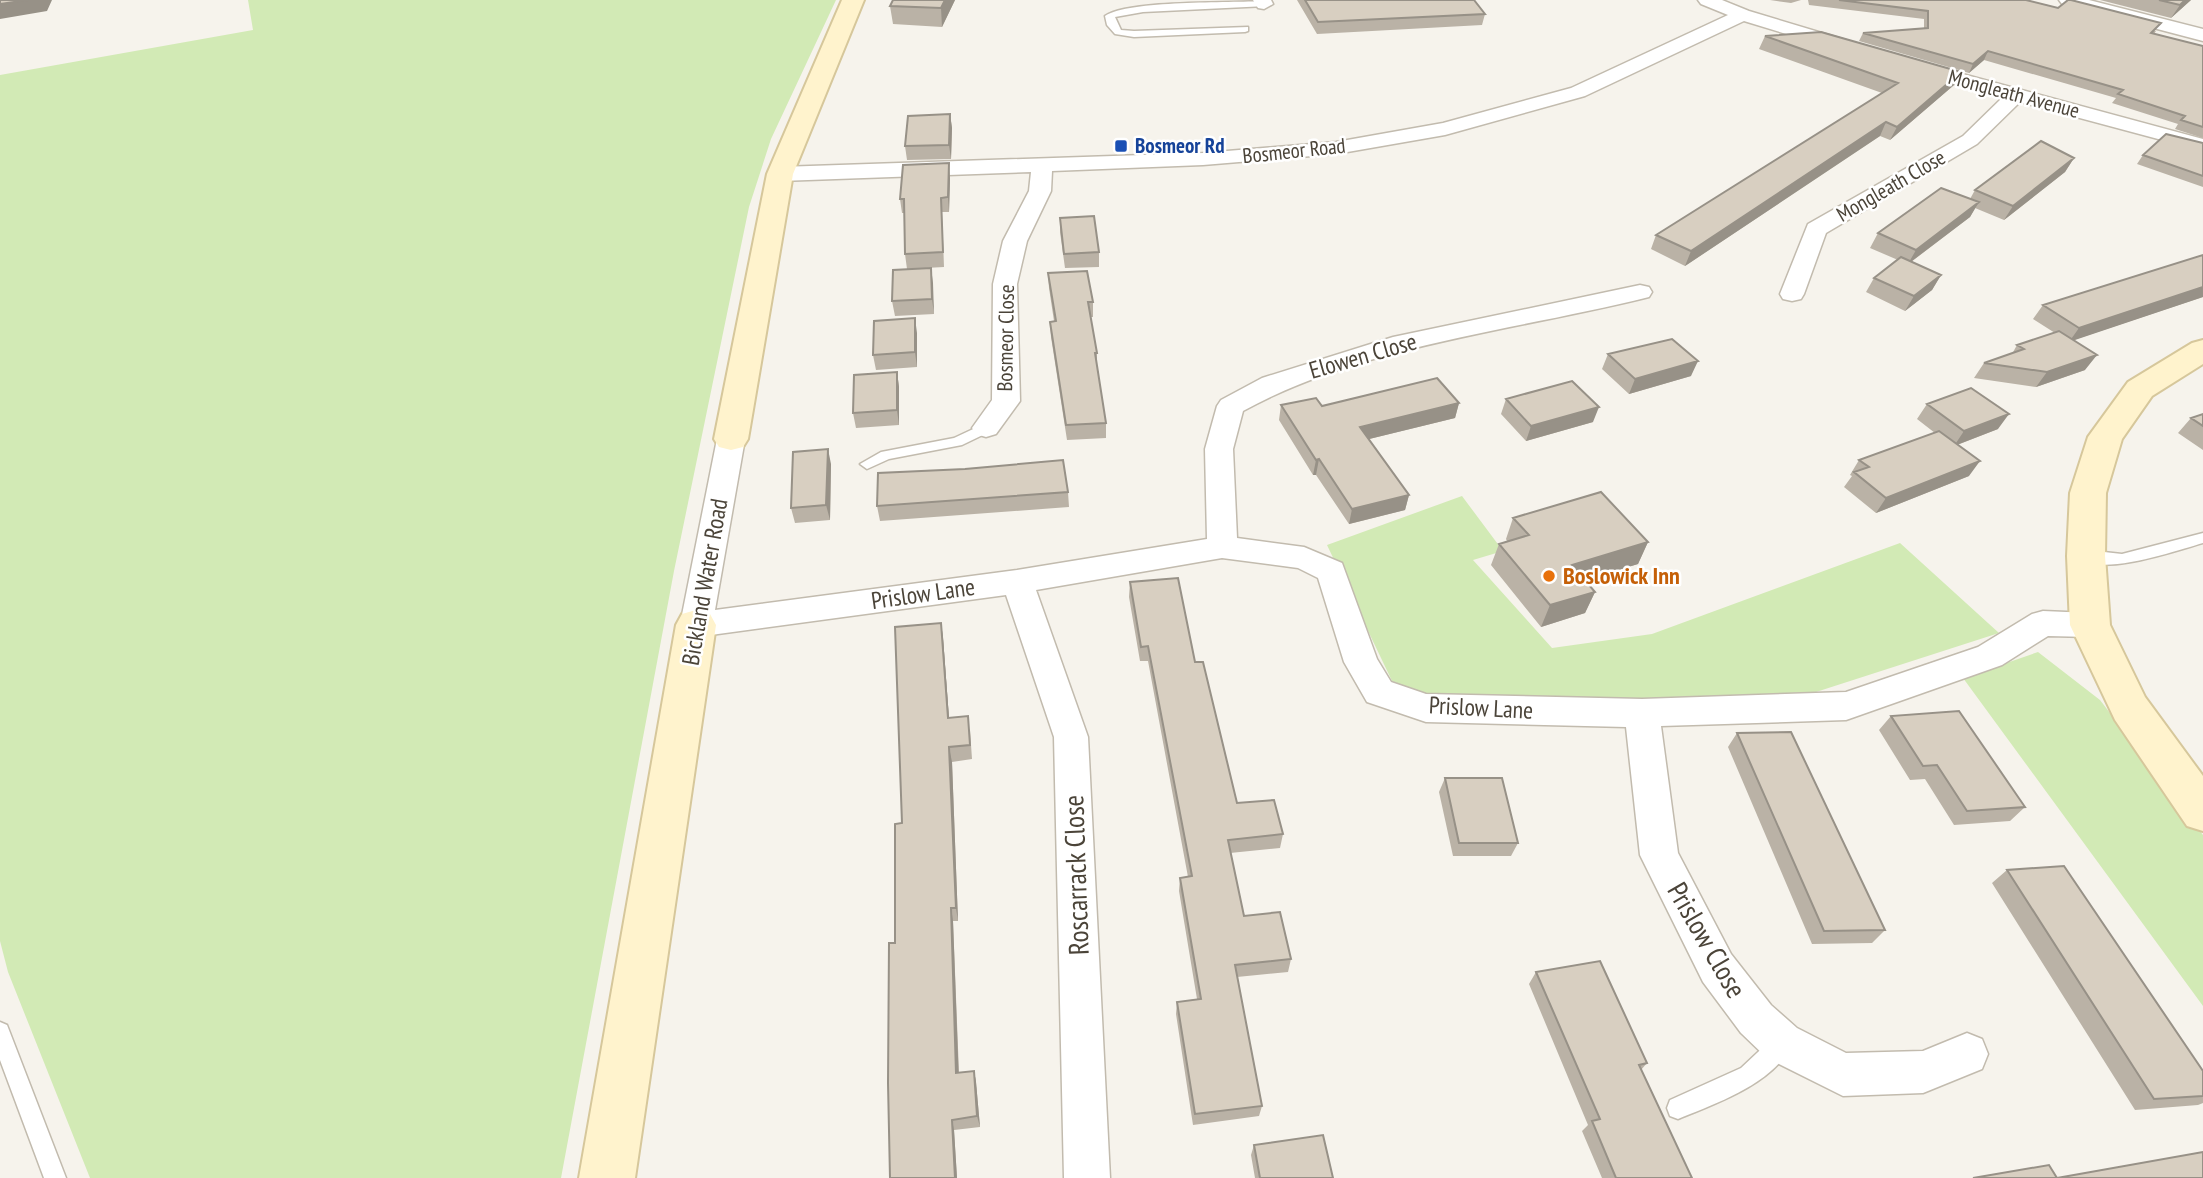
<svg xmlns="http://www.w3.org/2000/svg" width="2203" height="1178" font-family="'PT Sans Narrow',sans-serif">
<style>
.green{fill:#d2eab5}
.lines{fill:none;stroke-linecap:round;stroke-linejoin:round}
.lane-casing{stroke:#c2bbae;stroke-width:3}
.street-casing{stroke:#c2bbae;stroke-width:3}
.secondary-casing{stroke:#d6c79b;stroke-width:4}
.lane{fill:#fff;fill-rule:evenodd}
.street{fill:#fff;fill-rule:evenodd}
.secondary{fill:#fff3cd;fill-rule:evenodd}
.wall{fill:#bab2a6}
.shaded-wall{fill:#979187}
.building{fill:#d8cfc1;stroke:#979187;stroke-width:2}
.transit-dot{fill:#1a4fb4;stroke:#fff;stroke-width:2.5}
.food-dot{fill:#e8710a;stroke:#fff;stroke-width:2.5}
.labels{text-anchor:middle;stroke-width:5;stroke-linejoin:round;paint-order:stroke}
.far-street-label{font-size:21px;fill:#4b4439;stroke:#fff}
.far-transit-label{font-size:21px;font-weight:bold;fill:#164399;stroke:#fff;text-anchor:start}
.street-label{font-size:24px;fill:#4b4439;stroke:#fff}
.food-label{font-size:24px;font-weight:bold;fill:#c56008;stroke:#fff;text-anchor:start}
.near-street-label{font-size:28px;fill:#4b4439;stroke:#fff}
</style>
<rect width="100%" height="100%" fill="#f6f3ec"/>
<path class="green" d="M248,0h588l-65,139 -22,68 -75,364 -113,607h-471l-82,-206 -8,-31v-866l253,-45z
M1462,496l41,55 -30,9 79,88 100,-14 248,-91 99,90 -183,59 -221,9 -165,-5 -38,-15 -65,-136z
M2038,652l62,48 103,135v171l-240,-328z"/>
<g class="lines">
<defs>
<path id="lane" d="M1264,1l4,3 -1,2 -124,6 -28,5 6,13 13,1 114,-4v4l-3,1 -111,5 -19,-3 -8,-9 -2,-9c24,-16 125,-13 159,-15z
M986,423l7,5 -2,3 -29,14 -73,14 -22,10 -7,-5 21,-12 73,-14z
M2203,533v10c-25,7 -107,36 -125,13l8,-6 36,4z
M0,1022l7,3 59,153h-22l-44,-118z
M1781,1034l7,3 4,7c-17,39 -77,60 -114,75l-8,-3 -3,-8 3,-8 71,-32 33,-31z"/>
<path id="street" d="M1253,0h18l2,4 -9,5 -6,-1z
M1698,0h24l27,11 103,31 2,4 -9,6 -101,-31 -159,75 -140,39 -109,19 -133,11 -151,6 -1,20 -24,50 -10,43 3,117 -24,33 -10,3 -10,-3 -4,-6 20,-28 1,-116 10,-43 26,-50 2,-19 -251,9 -8,-2 -3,-5 3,-5 8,-2 423,-14 133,-11 107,-19 128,-35 157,-73 -27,-11z
M2059,0h30l114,29v12l-141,-37z
M1918,62l285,77v12l-183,-49 -43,42 -151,89 -22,61 -3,5 -9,2 -9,-2 -3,-5 28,-70 155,-88 40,-39 -92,-25 -3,-4 3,-4z
M1640,285l9,2 3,5 -3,5c-131,33 -287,48 -406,114l-10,38 4,89 67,9 38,16 35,96 14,23 35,12 216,5 204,-7 132,-45 54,-33 11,-3 47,2 11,3 5,9 -5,9 -11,3 -42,-1 -46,29 -156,55 -185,6 17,127 53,101 40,51 26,23 49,25 77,-2 44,-18 15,6 6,15 -6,15 -59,24 -80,3 -76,-38 -26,-25 -38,-51 -63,-127 -14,-128 -200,-5 -59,-20 -23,-40 -26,-84 -20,-10 -76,-10 -186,32 52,147 22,441h-46l-10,-441 -48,-142 -310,42 -11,-3 -5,-9 37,-186 4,-7 10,-2 10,2 4,7 -30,171 302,-40 190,-31 -2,-90 12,-43 4,-6 41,-22 131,-41z"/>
<path id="secondary" d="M842,0h22l-71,174 -45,265 -5,8 -12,3 -12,-3 -5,-8 53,-265z
M2203,340v24l-51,32 -30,43 -16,54 -1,63 5,69 35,72 58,79v55l-16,-5 -72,-106 -45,-95 -3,-69 3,-63 18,-56 40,-55 64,-39z
M696,610l14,4 6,11 -81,553h-56l97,-553 6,-11z"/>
</defs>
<use href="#lane" class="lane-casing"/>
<use href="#street" class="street-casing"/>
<use href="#secondary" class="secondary-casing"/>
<use href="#lane" class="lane"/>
<use href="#street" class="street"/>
<use href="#secondary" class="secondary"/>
</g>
<path class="wall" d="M893,0h62l-13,27 -49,-3 -3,-18z
M1297,0h177l11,14 -3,11 -165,9z
M1770,0h31l-10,3z
M1808,0h218l130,31 -2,3 49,12v92l-28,-9 3,-5 -66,-21 4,-5 -132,-38 -15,13 -110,-32 4,-8 61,-5v-9l-115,-14z
M2100,0h91l-20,18z
M1765,36l196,36 -7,13 -64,55 -10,-4 -195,130 -34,-17 5,-14 226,-142 -123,-44z
M950,114l2,14 -1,31 -44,1 -2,-14z
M2203,143v44l-66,-23 6,-9z
M2074,158l-9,14 -61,48 -29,-12 -5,9 -59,45 30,13 -9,15 -27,21 -39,-19 8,-14 24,-18 -28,-12 8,-15 92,-34 5,-9z
M950,178l-1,34h-7l2,55 -37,2 -2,-15 -1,-41h-2l-2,-14z
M1060,218l39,34v15l-34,1 -5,-36z
M931,268l3,46 -39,2 -3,-15z
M1048,273l45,29v15h-3l7,36v14l9,56v15l-39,2 -16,-103 -1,-15 4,-1 -5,-33z
M2203,297l-130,43 12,30 -49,17 -62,-9 10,-15 28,-9 5,-9 38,-12 -22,-14 10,-14z
M917,333v34l-41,3 -3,-15z
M1608,354l83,22 -62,18 -27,-25z
M897,372l2,15v38l-43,3 -3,-15z
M1506,399l87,23 -67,19 -25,-27z
M1459,403l-4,15 -86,21 40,56 -4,15 -56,14 -33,-49h-3l-34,-55 2,-15 41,1z
M1927,404l71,25 -41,16 12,31 -93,37 -32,-26 8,-11 -2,-1 9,-15 76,-27 -18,-14z
M2203,414v36l-25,-17 13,-15z
M831,464l-1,56 -35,3 -4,-15z
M1068,492l1,15 -189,14 -3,-15z
M1513,518l135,24 -10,22 -53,16 10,12 -10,21 -44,14 -50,-62 8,-21 8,-3 -1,-2z
M1130,582l65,80 42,141 46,31 -3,14 -50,5 14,63 47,43 -3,13 -51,5 25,129 -3,10 -66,9 -17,-111 1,-12 20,-3 -18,-108 1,-13 8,-1 -40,-216h-8l-11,-64z
M941,623l2,15 6,80 21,12 2,29 -20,3 6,159h-5l6,152 15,-2 2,11 4,45 -26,3 3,48h-67l5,-235 7,-120z
M1891,716l134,91 -15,14 -56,4 -29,-46 -15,1 -31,-50z
M1737,733l148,197 -13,13 -60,1 -84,-197z
M1445,778l73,65 -7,13h-58l-14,-64z
M2007,870l196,226v7l-5,2 -63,5 -143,-227z
M1536,972l111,91 -6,7 51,108h-90l-20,-47 6,-6 -59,-141z
M1254,1145l79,33h-78l-4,-23z"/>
<path class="shaded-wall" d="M28,0h24l-5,11 -47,8v-15z
M945,0h10l-13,27 -1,-19z
M2185,0h6l-20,18 9,-13z
M1988,51l-4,9 -15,13 4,-9z
M1961,72l-7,13 -64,55 7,-13z
M950,114l2,14 -1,31 -2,-14z
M1886,122l-6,14 -195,130 6,-15z
M2074,158l-9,14 -61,48 9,-14z
M949,163l1,15 -1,34 -1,-15z
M1979,202l-9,15 -62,47 8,-14z
M931,268l2,15 1,31 -2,-15z
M1941,275l-9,15 -27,21 9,-15z
M2203,287v10l-134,45 10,-14z
M915,318l2,15v34l-2,-15z
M2097,355l-12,15 -49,17 11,-15z
M1698,361l-7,15 -62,18 6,-15z
M897,372l2,15v38l-2,-15z
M1459,403l-4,15 -98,24 3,-15z
M1599,407l-6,15 -67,19 5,-15z
M2009,414l-11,15 -44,17 10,-15z
M828,449l3,15 -1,56 -4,-15z
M1319,459l-3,16h-3l3,-15z
M1980,461l-11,15 -93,37 10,-15z
M1409,495l-4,15 -56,14 3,-15z
M1648,542l-10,22 -75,23 9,-22z
M1595,592l-10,21 -44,14 9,-22z
M941,623l2,15 7,94 -2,-14z
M949,747l3,15 6,159 -2,-13z
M951,908l2,13 6,163 -3,-11z
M974,1071l2,11 4,45 -3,-11z
M952,1120l2,10 3,48h-2z"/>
<path class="building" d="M0,0h28l-28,4z
M893,0h52l-4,8 -51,-2z
M1305,0h169l11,14 -167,8z
M1839,0h187l32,8 10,-8h3l90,23 -10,10 52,13v81l-22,-7 4,-4 -67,-22 5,-4 -135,-39 -15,13 -110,-31 65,-5v-17z
M2159,0h26l-5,5z
M1821,32l140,40 -64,55 -11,-5 -195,129 -35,-16 242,-152 -133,-47z
M950,114l-1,31 -44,1 3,-30z
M2166,134l37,9v33l-60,-21z
M2041,141l33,17 -61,48 -38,-16z
M949,163l-1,34 -7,1 2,54 -38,2 -1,-55h-4l3,-34z
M1941,188l38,14 -63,48 -38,-17z
M1094,216l5,36 -35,2 -4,-36z
M2203,255v32l-124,41 -36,-23z
M1901,257l40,18 -27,21 -40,-18z
M931,268l1,31 -40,2 1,-31z
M1087,271l6,31h-5l9,51h-2l11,70 -40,2 -16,-103 6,-1 -8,-48z
M915,318v34l-42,3 1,-34z
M2059,331l38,24 -50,17 -63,-9 40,-14 -7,-4z
M1672,339l26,22 -63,18 -27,-25z
M897,372v38l-44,3 1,-38z
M1437,378l22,25 -99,24 49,68 -57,14 -33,-50 -3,1 -35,-55 35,-7 6,8z
M1572,381l27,26 -68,19 -25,-27z
M1971,388l38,26 -45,17 -37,-27z
M2203,414v12l-12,-8z
M1939,431l41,30 -94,37 -32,-26 15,-5 -10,-7z
M828,449l-2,56 -35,3 2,-56z
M1063,460l5,32 -191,14 1,-33 87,-4z
M1601,492l47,50 -76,23 23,27 -45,13 -51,-61 30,-9 -16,-17z
M1178,578l17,84h8l34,141 37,-3 9,34 -55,6 16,76 36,-4 11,47 -56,6 27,141 -67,8 -18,-112 24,-3 -21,-121 12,-2 -44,-230 -7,1 -11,-65z
M941,623l7,95 20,-2 2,29 -21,2 7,161h-5l5,165 18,-2 3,45 -25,4 3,58h-65l-2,-95 1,-140h6v-119l7,-1 -7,-196z
M1959,711l66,96 -58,4 -30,-46 -14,1 -32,-50z
M1791,732l94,198 -61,1 -87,-198z
M1445,778h57l16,65h-59z
M2064,866l139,205v25l-49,3 -147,-229z
M1600,961l47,102 -8,2 53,113h-76l-24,-57 8,-2 -64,-147z
M1323,1135l10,43h-73l-6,-33z
M2203,1152v26h-230l76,-13 8,13z"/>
<rect class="transit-dot" x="1114" y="139" width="14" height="14" rx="3.5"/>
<circle class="food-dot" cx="1549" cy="576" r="7"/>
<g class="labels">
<g class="far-street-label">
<text transform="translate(2014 94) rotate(15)" y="7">Mongleath Avenue</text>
<text transform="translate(1294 151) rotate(-6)" y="7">Bosmeor Road</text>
<text transform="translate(1891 186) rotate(-30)" y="7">Mongleath Close</text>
<text transform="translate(1006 338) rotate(-89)" y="7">Bosmeor Close</text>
</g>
<g class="far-transit-label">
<text x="1135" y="153">Bosmeor Rd</text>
</g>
<g class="street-label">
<text transform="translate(1363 356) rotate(-16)" y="8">Elowen Close</text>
<text transform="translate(705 582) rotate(-80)" y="8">Bickland Water Road</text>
<text transform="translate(923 594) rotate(-8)" y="8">Prislow Lane</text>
<text transform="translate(1481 708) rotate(3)" y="8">Prislow Lane</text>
</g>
<g class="food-label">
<text x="1563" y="584">Boslowick Inn</text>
</g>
<g class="near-street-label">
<text transform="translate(1076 875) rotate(-92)" y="10">Roscarrack Close</text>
<text transform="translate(1707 940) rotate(60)" y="10">Prislow Close</text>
</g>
</g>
</svg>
